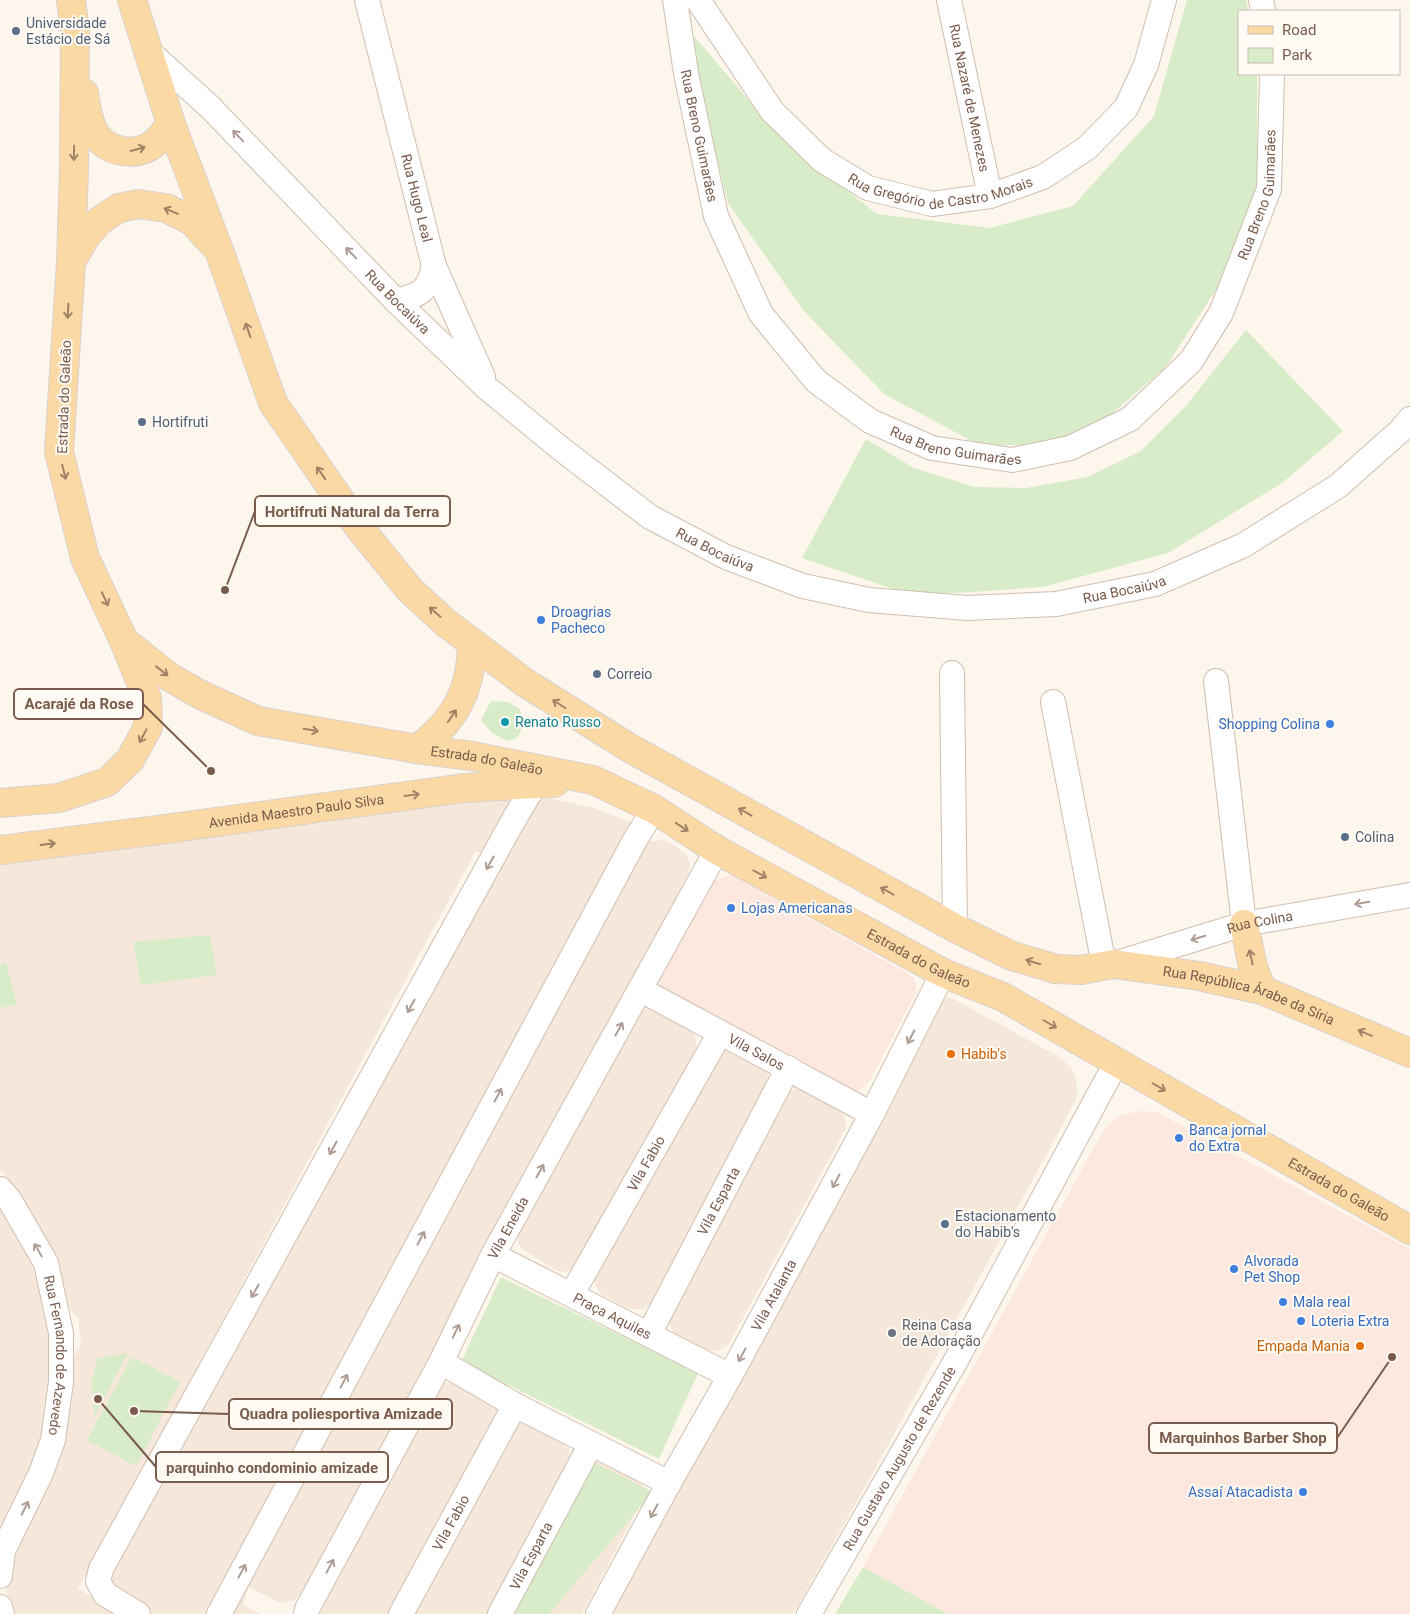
<svg xmlns="http://www.w3.org/2000/svg" width="1410" height="1614" font-family="Roboto,sans-serif">
<style>
.residential{fill:#f5e8da}
.commercial{fill:#fde8e0}
.green{fill:#d8ecc9}
.lines{fill:none;stroke-linecap:round;stroke-linejoin:round}
.minor-casing{stroke:#d1beb0;stroke-width:26}
.major-casing{stroke:#dad1cd;stroke-width:30}
.minor{stroke:#fff;stroke-width:24}
.major{stroke:#fbd9a5;stroke-width:28}
.oneway{stroke:#af9d94}
.oneway2{stroke:#a18267}
.service-dot{fill:#5c6f8a;stroke:#fffaf3;stroke-width:2}
.shop-dot{fill:#3f7fe0;stroke:#fffaf3;stroke-width:2}
.culture-dot{fill:#0f9aa8;stroke:#fffaf3;stroke-width:2}
.food-dot{fill:#e8710a;stroke:#fffaf3;stroke-width:2}
.worship-dot{fill:#6b7280;stroke:#fffaf3;stroke-width:2}
.labels{text-anchor:middle;stroke-width:4;stroke-linejoin:round;paint-order:stroke}
.service-label{font-size:14px;fill:#4e5e75;stroke:#fffaf3;text-anchor:start}
.street-label{font-size:14px;fill:#7a5c4d;stroke:#fffaf3}
.shop-label{font-size:14px;fill:#366cbe;stroke:#fffaf3;text-anchor:start}
.culture-label{font-size:14px;fill:#0d838f;stroke:#fffaf3;text-anchor:start}
.food-label{font-size:14px;fill:#c56008;stroke:#fffaf3;text-anchor:start}
.worship-label{font-size:14px;fill:#5b616d;stroke:#fffaf3;text-anchor:start}
.leader{fill:none;stroke:#7a5c4d;stroke-width:2}
.callout-dot{fill:#7a5c4d;stroke:#fffaf3;stroke-width:2}
.callout{fill:#fffaf3;stroke:#7a5c4d;stroke-width:2}
.callout-label{font-size:15px;text-anchor:middle;font-weight:bold;fill:#7a5c4d}
</style>
<rect width="100%" height="100%" fill="#fdf6ec"/>
<path class="residential" d="M534,795l60,13 34,13 4,4 -422,789h-59l-35,-19 -9,-12 383,-724 -14,-8 -114,209 -284,529 46,25h-112l-5,-16 -1,-11 19,-56 27,-51 8,-22 6,-22 6,-36 2,-44 7,-11 -3,-27 -8,-8 -17,-54 -24,-47 -12,-19 -17,-20v-305l299,-48 13,8 24,-4 10,-11z
M663,840l14,7 10,9 3,9 -2,10 -385,716 -9,9 -12,3 -8,-3 -25,-13 -6,18 17,9h-34l413,-768 10,-4z
M943,997l9,1 109,60 10,10 5,10 1,13 -2,11 -57,105 -157,287 -68,120h-188z
M645,1009h10l32,18 8,8 2,16 -122,219 -12,2 -6,-1 -35,-22 -4,-6 1,-13 120,-218z
M724,1049l4,1 38,21 4,10 -117,221 -9,7h-15l-29,-16 -5,-9 -1,-6z
M799,1089l41,20 5,9 1,10 -117,216 -9,6 -6,1 -10,-1 -30,-16 -7,-15 121,-227z
M0,1208l20,31 15,33 13,54 2,40 -3,42 -9,43 -18,43 -20,33z
M450,1382l7,1 36,20 3,5 2,10 -104,196h-76l119,-227z
M523,1422l4,1 35,19 7,7 1,7 -2,5 -81,153h-76l104,-189z
M596,1460l10,2 34,21 2,5v13l-60,113h-78z"/>
<path class="commercial" d="M731,875l176,98 6,5 3,6v9l-46,87 -8,9 -8,3 -192,-101 -5,-12 47,-96z
M1141,1111l15,1 254,137v365h-462l-85,-47 240,-436 10,-11 8,-5z"/>
<path class="green" d="M1187,0h59l2,11h-9v63h18v111l-36,97 -56,86 -64,55 -56,22h-66l-95,-51 -80,-83 -76,-108 -46,-181 98,115 97,77 112,14 84,-22 81,-90z
M1246,330l97,101 -61,52 -114,70 -125,34 -130,9 -111,-38 64,-119 48,29 61,19 51,1 62,-11 53,-26 44,-44z
M491,701l17,1 12,7 5,16 -9,14 -9,2 -15,-8 -11,-13z
M210,935l7,40 -76,10 -8,-43z
M6,963l11,41 -17,4v-44z
M501,1277l197,96 -39,86 -198,-97z
M128,1353l-34,64 -3,-35 7,-24z
M132,1357l48,25 -44,84 -49,-26z
M591,1461l62,31 -104,122h-40z
M863,1567l85,47h-113z"/>
<g class="lines">
<defs>
<g id="minor">
<path id="s1" d="M367,0l67,266 49,111"/>
<path id="s2" d="M675,0l11,73 30,143 45,98 55,67 54,40 62,27 80,12 58,-12 60,-29 61,-58 30,-48 48,-124 3,-115"/>
<path id="s3" d="M698,0l74,111 50,49 46,28 64,16 58,-8 53,-19 44,-29 39,-40 20,-43 18,-65"/>
<path id="s4" d="M949,0l41,196"/>
<path d="M1261,0l2,11"/>
<path id="s5" d="M148,51l62,56 186,194 91,87 73,60 90,69 76,40 77,29 66,14 98,8 89,-4 99,-20 89,-39 94,-59 62,-55 10,-12"/>
<path d="M396,301c25,-6 32,-10 38,-35"/>
<path d="M952,673l3,255"/>
<path d="M1216,681l28,243"/>
<path d="M1053,702l51,263"/>
<path id="s6" d="M1114,964l130,-40 166,-29"/>
<path id="s7" d="M641,990l231,124"/>
<path id="s8" d="M0,1189l9,10 37,64 15,70v49l-8,58 -12,33 -38,78 -3,2"/>
<path id="s9" d="M493,1255l237,121"/>
<path id="s10" d="M572,1294l148,-261"/>
<path id="s11" d="M649,1334l139,-266"/>
<path d="M441,1362l74,43 154,78"/>
<path d="M0,1576l3,-25"/>
<path d="M0,1607l2,7"/>
<path d="M138,1614l-33,-20 -7,-13 3,-12 412,-748 22,-37"/>
<path d="M219,1614l416,-774 19,-31"/>
<path id="s12" d="M306,1614l1,-5 134,-247 52,-107 224,-405"/>
<path id="s13" d="M401,1614l114,-209"/>
<path id="s14" d="M500,1614l91,-170"/>
<path id="s15" d="M598,1614l71,-131 61,-107 142,-262 71,-141"/>
<path id="s16" d="M809,1614l145,-250 162,-301"/>
</g>
<g id="major">
<path id="s17" d="M132,0l39,124 49,129 53,150 85,123 52,64 36,33 78,59 104,65 327,181 57,28 44,13 25,1 33,-6 85,12 63,14 148,63"/>
<path d="M84,93c2,13 4,30 12,42 13,18 42,23 60,7 5,-5 10,-12 15,-18"/>
<path d="M71,262l15,-26 13,-15 20,-13 19,-4 28,4 26,13 21,23"/>
<path id="s18" d="M124,641l44,35 31,18 59,27 159,28 55,7 121,24 61,29 63,41 226,123 60,24 407,233"/>
<path d="M417,749c39,-29 54,-58 55,-106"/>
<path d="M0,803l59,-5 48,-16 23,-22 18,-33 -1,-29 -23,-57 -39,-83 -26,-106 12,-190 3,-93 1,-137 -4,-32"/>
<path id="s19" d="M0,850l173,-22 291,-40 90,-5"/>
<path d="M1244,924l9,43 9,23"/>
</g>
</defs>
<use href="#minor" class="minor-casing"/>
<use href="#major" class="major-casing"/>
<use href="#minor" class="minor"/>
<use href="#major" class="major"/>
</g>
<defs><path id="oneway-shaft" d="M-6 0H5M1.5-3L5.5 0L1.5 3" fill="none" stroke-width="1.6" stroke-linecap="round" stroke-linejoin="round" transform="scale(1.25)"/></defs>
<g class="oneway">
<use href="#oneway-shaft" transform="translate(238 136) rotate(-134)"/>
<use href="#oneway-shaft" transform="translate(351 253) rotate(-134)"/>
<use href="#oneway-shaft" transform="translate(490 863) rotate(119)"/>
<use href="#oneway-shaft" transform="translate(1362 903) rotate(170)"/>
<use href="#oneway-shaft" transform="translate(1198 938) rotate(163)"/>
<use href="#oneway-shaft" transform="translate(411 1006) rotate(119)"/>
<use href="#oneway-shaft" transform="translate(619 1029) rotate(-61)"/>
<use href="#oneway-shaft" transform="translate(911 1037) rotate(117)"/>
<use href="#oneway-shaft" transform="translate(498 1095) rotate(-62)"/>
<use href="#oneway-shaft" transform="translate(333 1148) rotate(119)"/>
<use href="#oneway-shaft" transform="translate(540 1171) rotate(-61)"/>
<use href="#oneway-shaft" transform="translate(836 1181) rotate(118)"/>
<use href="#oneway-shaft" transform="translate(421 1238) rotate(-62)"/>
<use href="#oneway-shaft" transform="translate(38 1250) rotate(-120)"/>
<use href="#oneway-shaft" transform="translate(255 1291) rotate(119)"/>
<use href="#oneway-shaft" transform="translate(456 1331) rotate(-64)"/>
<use href="#oneway-shaft" transform="translate(742 1355) rotate(118)"/>
<use href="#oneway-shaft" transform="translate(344 1381) rotate(-62)"/>
<use href="#oneway-shaft" transform="translate(25 1508) rotate(-63)"/>
<use href="#oneway-shaft" transform="translate(654 1511) rotate(118)"/>
<use href="#oneway-shaft" transform="translate(330 1566) rotate(-62)"/>
<use href="#oneway-shaft" transform="translate(242 1571) rotate(-62)"/>
</g>
<g class="oneway2">
<use href="#oneway-shaft" transform="translate(138 149) rotate(-16)"/>
<use href="#oneway-shaft" transform="translate(74 153) rotate(91)"/>
<use href="#oneway-shaft" transform="translate(171 211) rotate(-158)"/>
<use href="#oneway-shaft" transform="translate(68 311) rotate(93)"/>
<use href="#oneway-shaft" transform="translate(248 330) rotate(-109)"/>
<use href="#oneway-shaft" transform="translate(64 472) rotate(76)"/>
<use href="#oneway-shaft" transform="translate(321 473) rotate(-125)"/>
<use href="#oneway-shaft" transform="translate(105 599) rotate(65)"/>
<use href="#oneway-shaft" transform="translate(435 612) rotate(-139)"/>
<use href="#oneway-shaft" transform="translate(162 671) rotate(38)"/>
<use href="#oneway-shaft" transform="translate(559 704) rotate(-148)"/>
<use href="#oneway-shaft" transform="translate(452 716) rotate(-56)"/>
<use href="#oneway-shaft" transform="translate(311 730) rotate(10)"/>
<use href="#oneway-shaft" transform="translate(143 736) rotate(118)"/>
<use href="#oneway-shaft" transform="translate(412 795) rotate(-8)"/>
<use href="#oneway-shaft" transform="translate(745 812) rotate(-151)"/>
<use href="#oneway-shaft" transform="translate(682 827) rotate(33)"/>
<use href="#oneway-shaft" transform="translate(48 844) rotate(-7)"/>
<use href="#oneway-shaft" transform="translate(760 874) rotate(29)"/>
<use href="#oneway-shaft" transform="translate(887 891) rotate(-151)"/>
<use href="#oneway-shaft" transform="translate(1251 957) rotate(-102)"/>
<use href="#oneway-shaft" transform="translate(1033 962) rotate(-163)"/>
<use href="#oneway-shaft" transform="translate(1050 1024) rotate(30)"/>
<use href="#oneway-shaft" transform="translate(1365 1033) rotate(-157)"/>
<use href="#oneway-shaft" transform="translate(1159 1087) rotate(30)"/>
</g>
<g class="service-dot">
<circle cx="16" cy="31" r="5"/>
<circle cx="142" cy="422" r="5"/>
<circle cx="597" cy="674" r="5"/>
<circle cx="1345" cy="837" r="5"/>
<circle cx="945" cy="1224" r="5"/>
</g>
<g class="shop-dot">
<circle cx="541" cy="620" r="5"/>
<circle cx="1330" cy="724" r="5"/>
<circle cx="731" cy="908" r="5"/>
<circle cx="1179" cy="1138" r="5"/>
<circle cx="1234" cy="1269" r="5"/>
<circle cx="1283" cy="1302" r="5"/>
<circle cx="1301" cy="1321" r="5"/>
<circle cx="1303" cy="1492" r="5"/>
</g>
<circle class="culture-dot" cx="505" cy="722" r="5"/>
<g class="food-dot">
<circle cx="951" cy="1054" r="5"/>
<circle cx="1360" cy="1346" r="5"/>
</g>
<circle class="worship-dot" cx="892" cy="1333" r="5"/>
<g class="labels">
<g class="service-label">
<text x="26" y="28">Universidade<tspan x="26" dy="16">Estácio de Sá</tspan></text>
<text x="152" y="427">Hortifruti</text>
<text x="607" y="679">Correio</text>
<text x="1355" y="842">Colina</text>
<text x="955" y="1221">Estacionamento<tspan x="955" dy="16">do Habib's</tspan></text>
</g>
<g class="street-label">
<text dy="5" stroke="none"><textPath href="#s4" startOffset="100">Rua Nazaré de Menezes</textPath></text>
<text dy="5" stroke="none"><textPath href="#s2" startOffset="138">Rua Breno Guimarães</textPath></text>
<text dy="5" stroke="none"><textPath href="#s3" startOffset="331">Rua Gregório de Castro Morais</textPath></text>
<text dy="5" stroke="none"><textPath href="#s2" startOffset="1022">Rua Breno Guimarães</textPath></text>
<text dy="5" stroke="none"><textPath href="#s1" startOffset="204">Rua Hugo Leal</textPath></text>
<text dy="5" stroke="none"><textPath href="#s5" startOffset="354">Rua Bocaiúva</textPath></text>
<text transform="translate(64 397) rotate(-88)" y="5">Estrada do Galeão</text>
<text dy="5" stroke="none"><textPath href="#s2" startOffset="572">Rua Breno Guimarães</textPath></text>
<text dy="5" stroke="none"><textPath href="#s5" startOffset="759">Rua Bocaiúva</textPath></text>
<text dy="5" stroke="none"><textPath href="#s5" startOffset="1179">Rua Bocaiúva</textPath></text>
<text dy="5" stroke="none"><textPath href="#s18" startOffset="389">Estrada do Galeão</textPath></text>
<text dy="5" stroke="none"><textPath href="#s19" startOffset="299">Avenida Maestro Paulo Silva</textPath></text>
<text dy="5" stroke="none"><textPath href="#s6" startOffset="152">Rua Colina</textPath></text>
<text dy="5" stroke="none"><textPath href="#s18" startOffset="869">Estrada do Galeão</textPath></text>
<text dy="5" stroke="none"><textPath href="#s17" startOffset="1609">Rua República Árabe da Síria</textPath></text>
<text dy="5" stroke="none"><textPath href="#s7" startOffset="131">Vila Salos</textPath></text>
<text dy="5" stroke="none"><textPath href="#s10" startOffset="150">Vila Fabio</textPath></text>
<text dy="5" stroke="none"><textPath href="#s18" startOffset="1349">Estrada do Galeão</textPath></text>
<text dy="5" stroke="none"><textPath href="#s11" startOffset="150">Vila Esparta</textPath></text>
<text dy="5" stroke="none"><textPath href="#s12" startOffset="436">Vila Eneida</textPath></text>
<text dy="5" stroke="none"><textPath href="#s15" startOffset="364">Vila Atalanta</textPath></text>
<text dy="5" stroke="none"><textPath href="#s9" startOffset="134">Praça Aquiles</textPath></text>
<text dy="5" stroke="none"><textPath href="#s8" startOffset="181">Rua Fernando de Azevedo</textPath></text>
<text dy="5" stroke="none"><textPath href="#s16" startOffset="180">Rua Gustavo Augusto de Rezende</textPath></text>
<text dy="5" stroke="none"><textPath href="#s13" startOffset="104">Vila Fabio</textPath></text>
<text dy="5" stroke="none"><textPath href="#s14" startOffset="66">Vila Esparta</textPath></text>
</g>
<g class="shop-label">
<text x="551" y="617">Droagrias<tspan x="551" dy="16">Pacheco</tspan></text>
<text x="1320" y="729" text-anchor="end">Shopping Colina</text>
<text x="741" y="913">Lojas Americanas</text>
<text x="1189" y="1135">Banca jornal<tspan x="1189" dy="16">do Extra</tspan></text>
<text x="1244" y="1266">Alvorada<tspan x="1244" dy="16">Pet Shop</tspan></text>
<text x="1293" y="1307">Mala real</text>
<text x="1311" y="1326">Loteria Extra</text>
<text x="1293" y="1497" text-anchor="end">Assaí Atacadista</text>
</g>
<g class="culture-label">
<text x="515" y="727">Renato Russo</text>
</g>
<g class="food-label">
<text x="961" y="1059">Habib's</text>
<text x="1350" y="1351" text-anchor="end">Empada Mania</text>
</g>
<g class="worship-label">
<text x="902" y="1330">Reina Casa<tspan x="902" dy="16">de Adoração</tspan></text>
</g>
</g>
<path class="leader" d="M225 590L255 511M211 771L143 704M134 1411L229 1414M1392 1357L1337 1438M98 1399L156 1467"/>
<g class="callout-dot">
<circle cx="225" cy="590" r="5"/>
<circle cx="211" cy="771" r="5"/>
<circle cx="134" cy="1411" r="5"/>
<circle cx="1392" cy="1357" r="5"/>
<circle cx="98" cy="1399" r="5"/>
</g>
<g class="callout">
<rect x="255" y="496" width="195" height="30" rx="5"/>
<rect x="14" y="689" width="129" height="30" rx="5"/>
<rect x="229" y="1399" width="223" height="30" rx="5"/>
<rect x="1149" y="1423" width="188" height="30" rx="5"/>
<rect x="156" y="1452" width="232" height="30" rx="5"/>
</g>
<g class="callout-label">
<text x="352" y="517">Hortifruti Natural da Terra</text>
<text x="79" y="709">Acarajé da Rose</text>
<text x="341" y="1419">Quadra poliesportiva Amizade</text>
<text x="1243" y="1443">Marquinhos Barber Shop</text>
<text x="272" y="1473">parquinho condominio amizade</text>
</g>
<rect x="1238" y="10" width="162" height="65" fill="#fffaf3" stroke="#cabbb1"/>
<rect x="1248" y="26" width="25" height="8" fill="#fbd9a5" stroke="#cabbb1"/>
<text x="1282" y="35" font-size="15" fill="#7a5c4d">Road</text>
<rect x="1248" y="48" width="25" height="15" fill="#d8ecc9" stroke="#cabbb1"/>
<text x="1282" y="60" font-size="15" fill="#7a5c4d">Park</text>
</svg>
